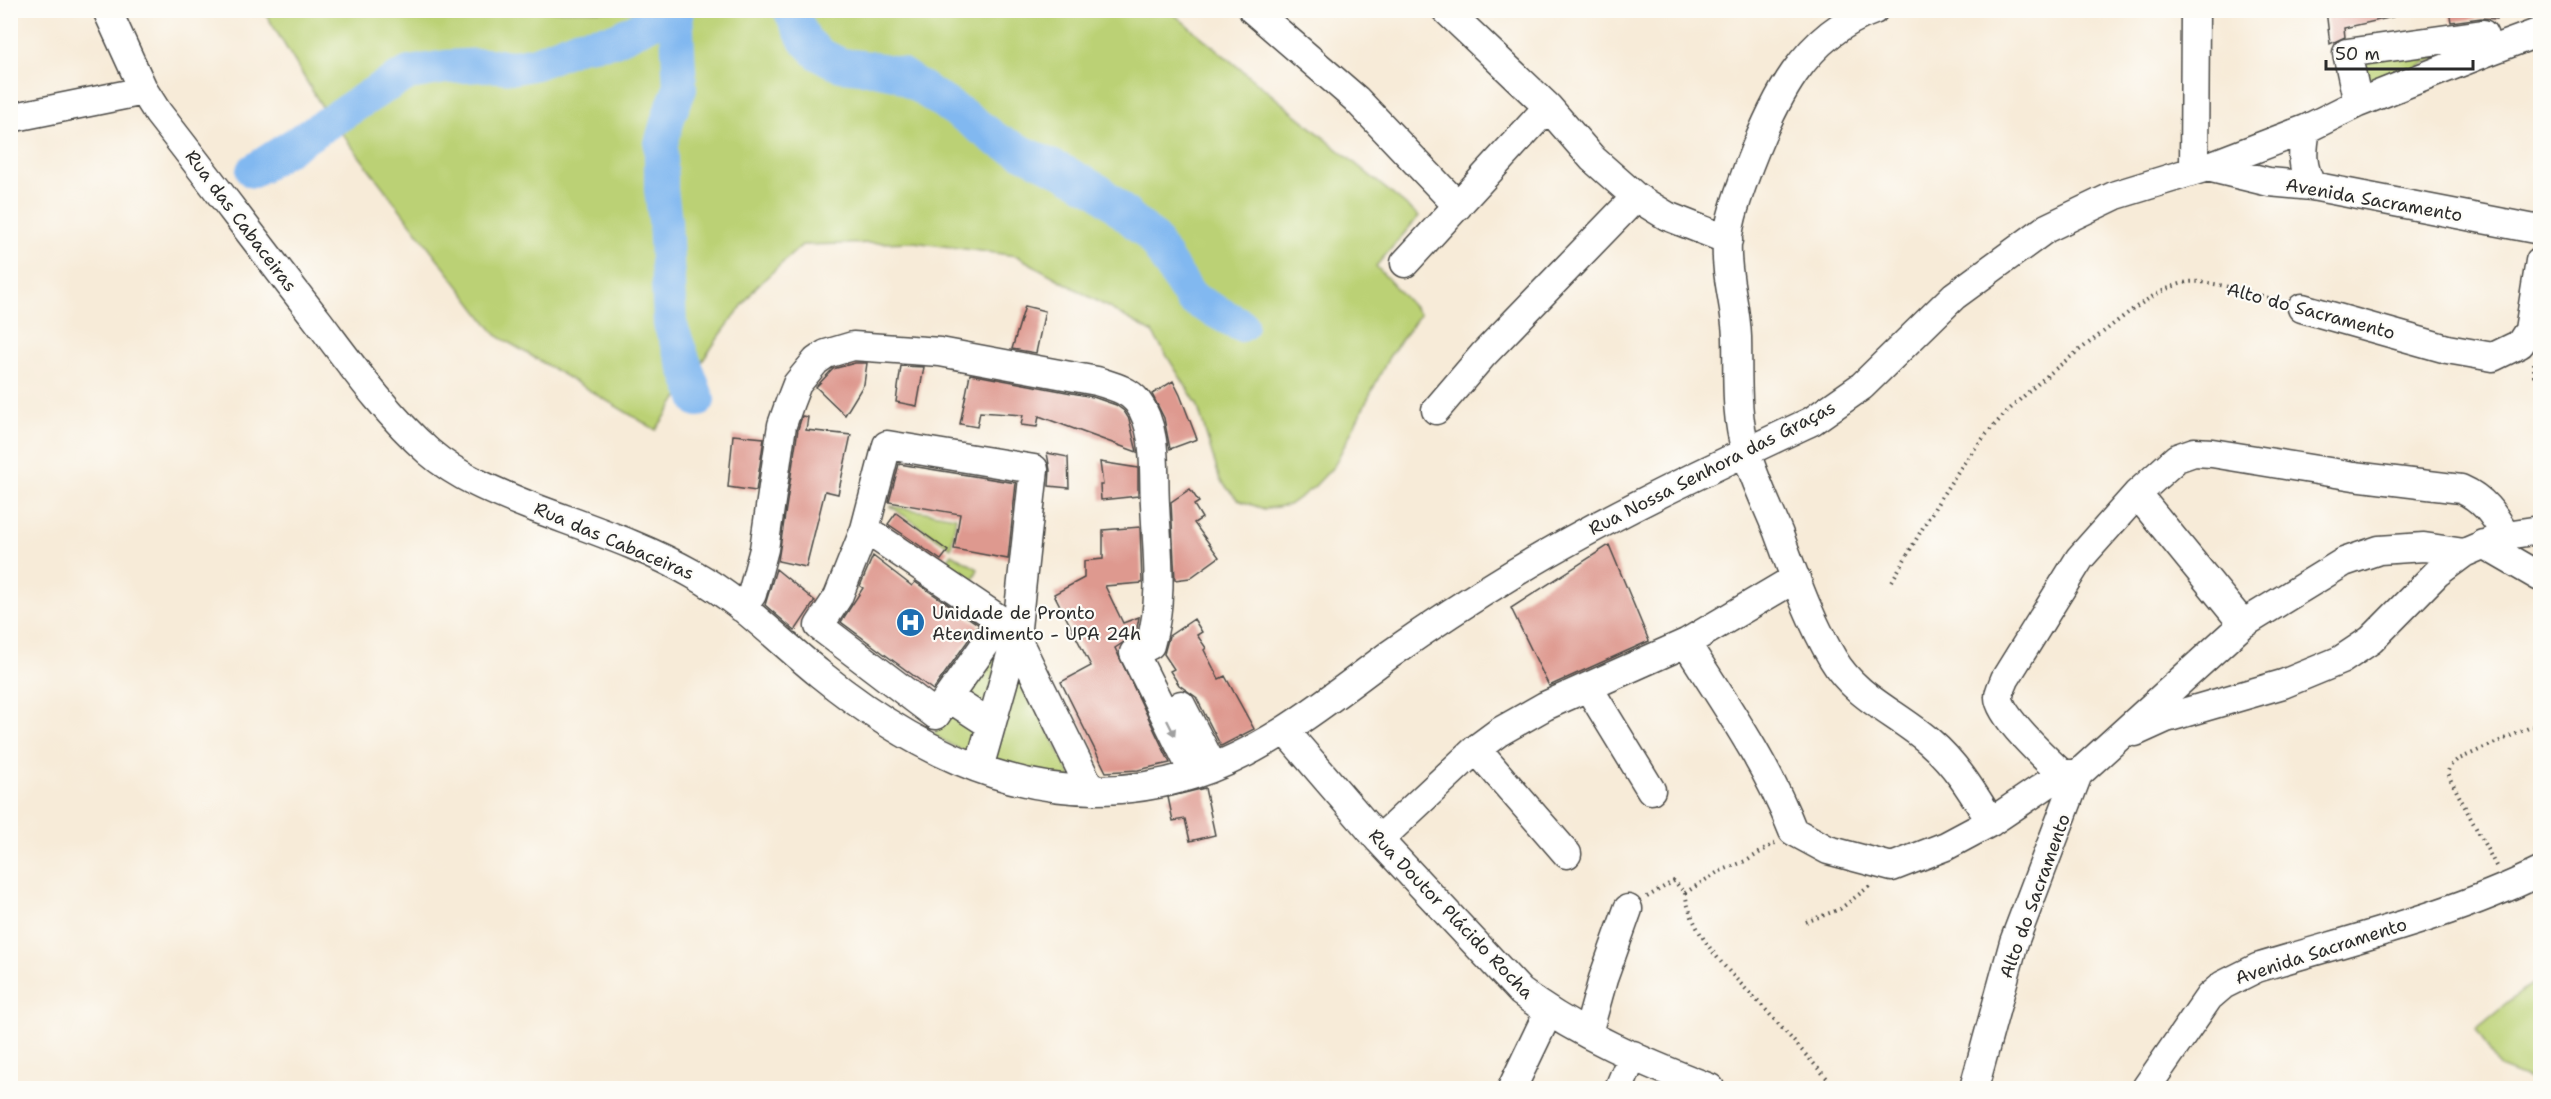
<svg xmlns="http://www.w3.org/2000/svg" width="2551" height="1099" font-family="'Shantell Sans',sans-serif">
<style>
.green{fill:#bbd175;stroke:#737e50;stroke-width:1.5}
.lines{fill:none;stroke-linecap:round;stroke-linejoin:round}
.river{stroke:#81b8f0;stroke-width:34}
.building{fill:#de998f}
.minor-casing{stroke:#4a4845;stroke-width:31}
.path{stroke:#4a4845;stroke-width:4;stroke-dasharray:1.5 4.5;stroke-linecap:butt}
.minor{stroke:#fff;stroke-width:28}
.oneway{fill:#a0a0a0}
.labels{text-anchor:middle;stroke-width:4.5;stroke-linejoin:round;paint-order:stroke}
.street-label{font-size:18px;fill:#2b2b2b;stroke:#fdfcf7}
.poi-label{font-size:18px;fill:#2b2b2b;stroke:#fdfcf7;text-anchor:start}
</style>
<rect width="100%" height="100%" fill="#fdfcf7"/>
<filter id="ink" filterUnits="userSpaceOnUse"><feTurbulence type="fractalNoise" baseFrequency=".0167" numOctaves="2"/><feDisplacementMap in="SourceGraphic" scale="12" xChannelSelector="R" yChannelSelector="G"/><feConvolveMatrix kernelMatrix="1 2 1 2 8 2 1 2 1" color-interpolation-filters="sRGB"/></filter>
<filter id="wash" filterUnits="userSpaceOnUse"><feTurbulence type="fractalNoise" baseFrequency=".008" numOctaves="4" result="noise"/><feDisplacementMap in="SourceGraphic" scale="24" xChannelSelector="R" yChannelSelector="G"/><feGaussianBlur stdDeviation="1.35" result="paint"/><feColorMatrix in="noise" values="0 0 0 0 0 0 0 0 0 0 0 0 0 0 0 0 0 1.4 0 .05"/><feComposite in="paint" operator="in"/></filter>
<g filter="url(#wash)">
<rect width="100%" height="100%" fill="#f7ebd8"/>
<path class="green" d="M264,11h906l249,205 -43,50 44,48 -31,43 -55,109 -20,21 -25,18 -25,4 -26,-9 -18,-20 -23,-76 -45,-72 -135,-76 -103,-14 -112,3 -46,42 -40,54 -60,89 -160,-95 -172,-225z
M2470,43l-106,48 -8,-33z
M890,506l66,11 -5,31z
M952,554l26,15 -8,17 -28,-18z
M1004,631l-19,81 -25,-15z
M1015,677l9,1 48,101 -79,-15z
M952,709l29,18 -8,30 -40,-22z
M2540,980v103l-41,-16 -23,-38 45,-37z"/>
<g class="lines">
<path class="river" d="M676,10l4,79 -11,26 -8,29v46l4,30 5,104 28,76
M790,10l15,30 14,14 22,11 29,3 30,6 66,43 31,23 69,33 33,18 53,46 39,61 50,27
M253,171l124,-80 32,-18 37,-6 38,-2 31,2 21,-4 44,-18 35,-5 60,-29"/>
</g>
<g id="blocks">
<path class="building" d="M2326,10h66l1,7 -49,11 1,9 -15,7z
M2449,10h47l1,9 -16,-1 -30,4z
M1025,306l20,5 -9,42 -24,-4z
M855,363h12l-3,21 -19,31 -29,-28 17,-18z
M901,366l23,1 -7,39 -21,-4z
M970,374l123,23 23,8 8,6 5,8 8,33 -98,-36 -2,11 -16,-2 2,-10 -43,-3 -3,15 -17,-3z
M1173,381l7,14 17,44 -27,10 -6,-31 -12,-24z
M802,416l6,1 -2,13 45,5 -13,59 -13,-3 -19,76 -28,-6 20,-132z
M733,435l31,3 -8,53 -28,-4z
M1047,453l21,4 1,31 -20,-2 1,-16z
M1100,462l38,6v28l-37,4 -1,-15h3z
M899,464l117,19 -8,76 -54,-10 6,-35 -71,-12z
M1190,489l9,13 -5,3 8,13 -8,5 25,34 -29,21 -15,2 -4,-78z
M896,513l52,38 -7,9 -53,-36z
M1140,527l2,56 -37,3 18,37 16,-6 -3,17 -21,14 55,115 -32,7 -32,2 -45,-90 30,-16 -37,-72 30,-16v-17l19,-2v-29z
M1609,545l40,96 -100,45 -38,-78z
M873,556l39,30 3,-4 64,43 -46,65 -92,-68 22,-34 -3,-2z
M776,569l39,32 -20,30 -30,-26z
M1194,619l8,13 -5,3 9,13 -2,2 15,29 6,-3 29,53 -33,17 -25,-49 -17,-12 -9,-14 4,-2 -10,-15 5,-18z
M1205,788l10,47 -25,6 -5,-22 -12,2 -5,-24z"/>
</g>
</g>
<g filter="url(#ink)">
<use href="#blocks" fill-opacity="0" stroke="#4a4845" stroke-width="1.5"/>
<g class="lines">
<defs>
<path id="minor" d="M107,10l37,81 14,22c54,69 106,139 160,208 34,45 68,93 111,131 30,26 69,41 106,56 53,20 109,38 158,66 47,26 85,66 127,100 107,87 233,145 372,101 75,-24 135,-74 197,-120 41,-29 84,-57 127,-83 94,-57 196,-104 296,-151l50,-35 92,-90 93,-68 69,-33 91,-28 99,-38 52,-26 131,-52 51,-19
M1253,10l103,89 102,107
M1446,10l102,97 45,52 43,38 31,19 61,24
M1874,10c-70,25 -100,90 -125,155 -9,25 -19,50 -22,78 -2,32 9,62 10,94 1,39 -2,77 9,114 8,28 21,54 32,81 16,43 31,87 55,127 23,39 64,54 97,83 26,22 43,51 61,80
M2358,103l-11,-50 136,-19 6,17
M10,118l134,-27
M2306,129c-4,23 -5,37 6,57
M2207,167l62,15 43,4 228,44
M2194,170l1,-160
M1405,263l143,-156
M2302,308l145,41 46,8 27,-13 9,-14 11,-69
M1436,410l47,-55 153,-158
M2137,494l106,130
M865,529l22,-84 147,24 -18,168 -37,131
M2483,544l57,33
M742,608l10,-14 12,-45 18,-124 8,-23 7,-18 19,-23 10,-7 27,-8 87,6 157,29c14,5 30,8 40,20 21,27 16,71 18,103 2,47 9,95 -5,141
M1016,637l75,153
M1686,643c39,61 81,121 107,188l35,19 64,17 54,-21 45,-24 71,-48h16l165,-150 101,-62 35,-12 45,-3 40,6 42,-18 34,-5
M1150,645l-16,8 60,121
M1588,687l63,103
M948,697l-12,18 -117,-89 19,-29 27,-68 137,92 -54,76 43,28
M1181,705l32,62
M1286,732l93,108 142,152c55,42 124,71 189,96
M2135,732l31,-14 117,-34 58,-24 30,-20 66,-67 27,-20
M1476,749l91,105
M2062,774c-14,-13 -64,-59 -63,-77 0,-6 4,-12 6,-18l75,-121 57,-64 40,-36 17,-6 18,1 142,23 107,13c23,10 32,25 45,46
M1379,840l97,-91 23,-17 46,-26 141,-63 110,-65
M1588,1033l15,-54 25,-70
M1512,1088l36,-75
M1619,1088l14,-33
M1974,1088l40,-146 64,-168
M2146,1088l63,-91 14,-12 34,-17c95,-29 194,-52 283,-96"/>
</defs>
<use href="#minor" class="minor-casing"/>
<path class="path" d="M2534,363v13l6,1
M1892,581c33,-56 64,-116 109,-163 32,-33 69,-61 105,-88 23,-18 52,-42 82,-48 19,-3 73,13 93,20
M2496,866l-49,-93 3,-7 7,-6 83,-37
M1685,893c8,47 48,82 80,116 24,27 47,53 71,79
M1685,893l33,-21 30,-12 27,-17
M1647,897l27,-16 11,12
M1806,922l34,-13 31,-24"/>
<use href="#minor" class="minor"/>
</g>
<defs><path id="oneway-solid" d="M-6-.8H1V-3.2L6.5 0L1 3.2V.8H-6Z" transform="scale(1.5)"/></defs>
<use class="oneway" href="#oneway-solid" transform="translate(1171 728) rotate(64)"/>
</g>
<defs>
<symbol id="hospital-disc" viewBox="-11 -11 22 22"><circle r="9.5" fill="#1f6fb2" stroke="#fdfcf7"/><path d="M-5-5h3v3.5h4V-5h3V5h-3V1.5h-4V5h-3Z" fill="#fff"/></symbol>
</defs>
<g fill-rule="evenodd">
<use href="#hospital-disc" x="894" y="606" width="33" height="33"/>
</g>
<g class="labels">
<g class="street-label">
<text transform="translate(2374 200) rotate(10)" y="6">Avenida Sacramento</text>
<text transform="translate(241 221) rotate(53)" y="6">Rua das Cabaceiras</text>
<text transform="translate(2311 311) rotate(15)" y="6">Alto do Sacramento</text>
<text transform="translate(1712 468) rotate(-27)" y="6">Rua Nossa Senhora das Graças</text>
<text transform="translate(614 541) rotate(23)" y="6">Rua das Cabaceiras</text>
<text transform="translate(2035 896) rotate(-70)" y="6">Alto do Sacramento</text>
<text transform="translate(1451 914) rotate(46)" y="6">Rua Doutor Plácido Rocha</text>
<text transform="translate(2321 951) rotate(-18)" y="6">Avenida Sacramento</text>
</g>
<g class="poi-label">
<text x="932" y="619">Unidade de Pronto<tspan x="932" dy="21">Atendimento - UPA 24h</tspan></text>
</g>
</g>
<rect width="2551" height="1099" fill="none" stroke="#fdfcf7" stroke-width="36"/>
<path d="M2326 60v9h147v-9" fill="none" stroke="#2b2b2b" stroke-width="3"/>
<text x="2335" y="60" font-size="18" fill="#2b2b2b" stroke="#fdfcf7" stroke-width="4.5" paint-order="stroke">50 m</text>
</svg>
